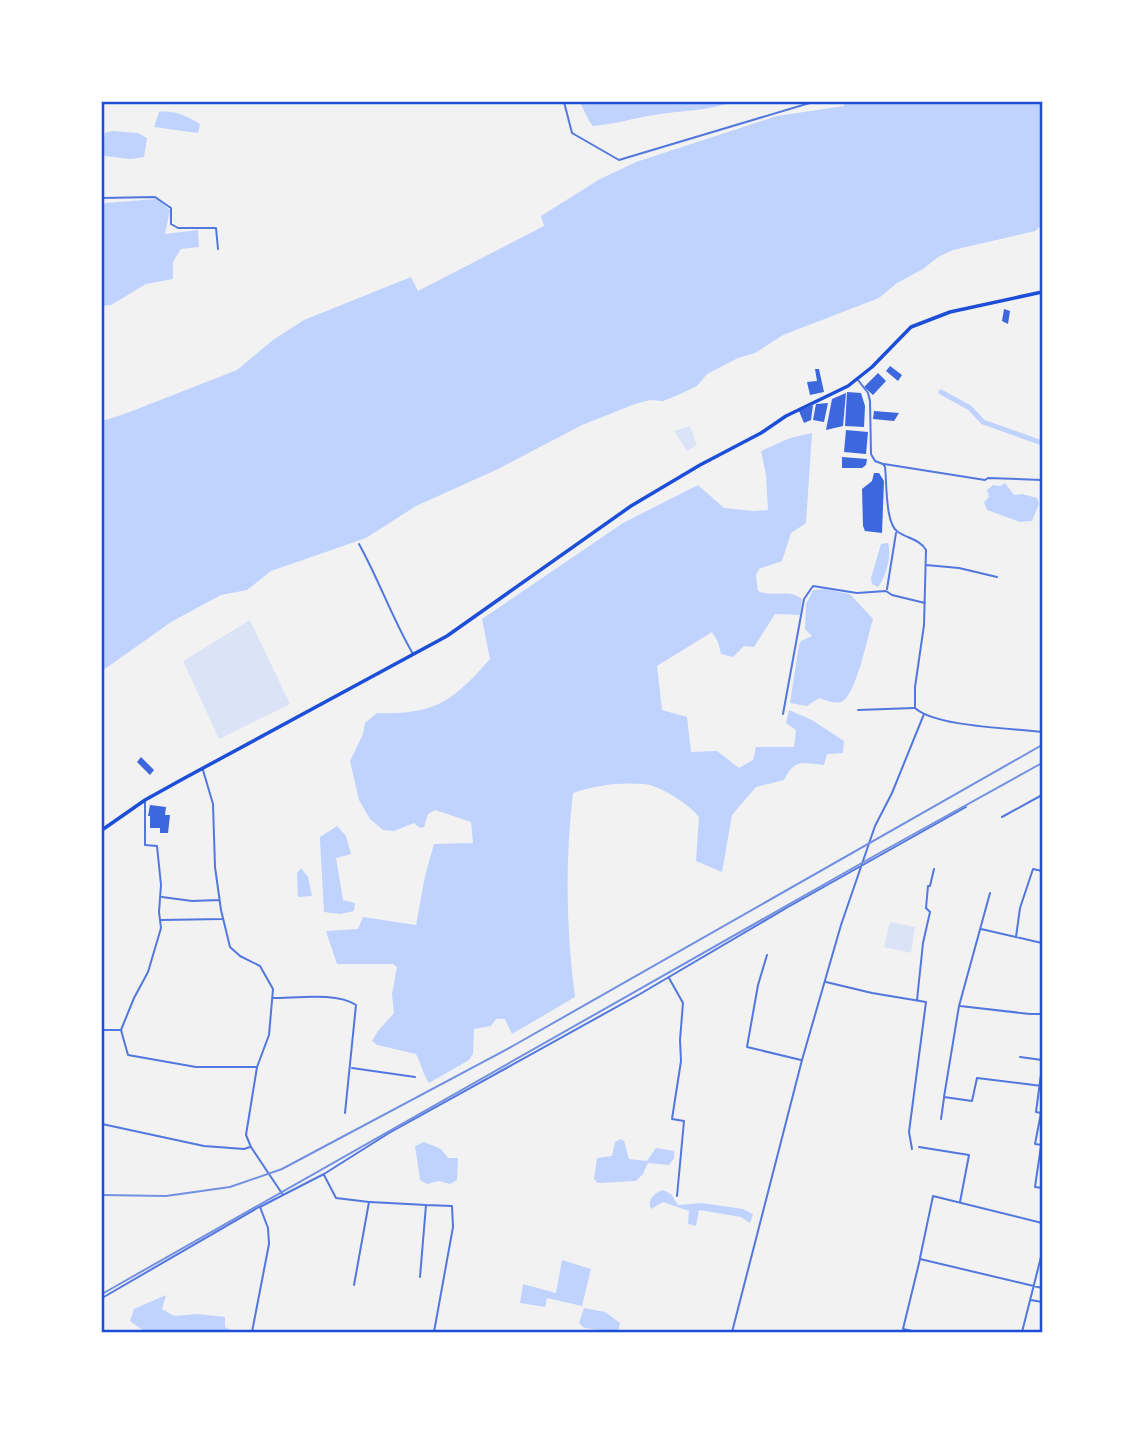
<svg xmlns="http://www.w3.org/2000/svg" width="1144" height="1434" font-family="Lora,serif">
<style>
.green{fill:#dbe4f7}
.water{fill:#bfd3fe}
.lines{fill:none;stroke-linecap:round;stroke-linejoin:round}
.canal{stroke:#bfd3fe;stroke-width:5}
.building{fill:#3d67dc}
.minor{stroke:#5277de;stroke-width:2}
.trunk{stroke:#1d4ed8;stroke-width:3.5}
.rail{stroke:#7290e2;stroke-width:2}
.neatline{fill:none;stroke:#1d4ed8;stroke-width:2.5}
</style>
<rect width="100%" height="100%" fill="#f2f2f2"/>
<path class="green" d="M690,426l7,19 -10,6 -13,-20z
M250,620l40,84 -71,35 -36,-78z
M890,922l25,5 -4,26 -27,-6z"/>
<path class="water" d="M580,102h152c-29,10 -49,8 -78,13 -21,3 -37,9 -61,11l-4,-5z
M844,102h198v123l-7,6 -82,19 -15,7 -15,12 -26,14 -18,15 -96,37 -28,18 -17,5 -31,16 -10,12 -19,9 -15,6 -13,-1 -15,4 -53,21 -86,45 -80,36 -50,32 -95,33 -24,19 -26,5 -50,27 -69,49v-250l25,-8 110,-43 36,-30 31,-20 107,-43 7,14 126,-65 -3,-10 59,-37 36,-17 141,-46 67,-10z
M159,112c16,-2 27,4 41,12l-2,9 -44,-6z
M112,131l26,2 9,5 -3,19 -14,2 -25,-3 -3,-7 3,-16z
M157,199l13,11 -5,24 33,-4 1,17 -18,2 -8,13v17l-27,5 -35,21 -9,1v-96l3,-7z
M812,433l-6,90 -15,10 -9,28 -23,8 -3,6 2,16c16,7 30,-3 44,8l-2,16 -25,-1 -21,33 -10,-1 -11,11 -12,-3 -3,-12 -6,-10 -55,34 5,44 25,7 4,35 26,-1 22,17 14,-8 3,-13h38l2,-17 -10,-7 3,-13 23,10 32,21 -1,12 -16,1 -3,11c-22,-2 -29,-7 -40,15l-28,7 -24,28 -10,57 -26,-11 3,-44c-9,-12 -39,-32 -55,-33 -24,-2 -49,1 -71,9 -8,68 -7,136 2,204l-63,37 -7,-15h-9l-5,7 -17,3 -1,25 -4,6 -40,23c-6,-8 -8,-20 -13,-29l-39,-9 -5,-4 6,-10 16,-18 -2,-19 5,-27 -4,-3h-56l-11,-33 32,-2 5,-12 53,8 9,-49 9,-32 39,-1 -2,-21 -36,-12 -7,4 -4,13 -4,1 -6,-5 -20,8 -11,-1 -13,-11 -11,-19 -9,-39 13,-27 2,-11 12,-10c58,2 76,-12 113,-54l-8,-40 141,-96 75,-38 26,23 29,3 15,-1 -2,-35 -5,-24 29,-13z
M1005,483l9,12 8,-1 15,4 2,6 -7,17 -12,1 -33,-12 -3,-8 5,-5 -2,-7 6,-5 7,1z
M888,543c4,12 -2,34 -10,44l-6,-3 -1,-6 10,-34z
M825,589l25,5 23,25c-5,16 -17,78 -32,83 -8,2 -15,-2 -22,-4l-12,8 -17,-3 9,-58 2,-4 11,-5 -7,-7 1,-25 7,-14z
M337,826l9,10 5,18 -15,4 7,42 12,3 -1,8 -14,3 -16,-2 -4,-72v-3z
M301,868l7,9 4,19 -14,1 -1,-24z
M621,1139l3,2 5,18 18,2 9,-13 18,3v7l-5,7 -21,-2 -5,11 -7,7 -38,2 -4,-4 3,-21 15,-2 3,-14z
M424,1142l17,7 7,9h10l-1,22 -7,4 -11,-3 -12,3 -7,-4 -5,-34z
M663,1190l8,4 7,11 24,-2 41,6 10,5 -3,9 -9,-6 -42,-7 -3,16 -8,-2 1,-13 -26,-9 -12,7c-4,-9 3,-16 12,-19z
M562,1260l29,9 -9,37 -35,-8 -2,9 -25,-4 3,-19 33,9z
M166,1295l-4,14 12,7 24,-2 27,3v10l10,5h-90l-15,-11 4,-12z
M584,1308l21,4 15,11 -2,9 -34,-4 -5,-5z"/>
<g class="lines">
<path class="canal" d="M941,392l29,16 13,14 59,21"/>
</g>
<path class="building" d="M1004,309l6,2 -2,13 -6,-3z
M890,366l12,9 -4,6 -12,-10z
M815,369h4l5,23 -14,3 -3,-13 10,-1z
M878,373l8,8 -13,14 -9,-8z
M847,392l14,1 4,13 -1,21 -19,-1z
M846,393l-3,33 -17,4 6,-31z
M828,403l-4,19 -11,-2 3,-16z
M813,405l-2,15 -7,3 -5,-12z
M874,411l25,2 -5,8 -21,-2z
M846,430l22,2 -2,22 -22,-2z
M842,457l25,2 -1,6 -4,3h-20z
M874,473h5l5,8 -2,52 -17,-2 -2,-5 -1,-37 10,-8z
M141,757l13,13 -4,5 -13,-13z
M150,805l16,2 -1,8h5l-2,18h-8v-5h-10v-12h-2z"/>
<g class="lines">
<path class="minor" d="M564,102l8,31 47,27 194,-58
M102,107l1,-5
M102,198l53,-1 16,11v16l7,4h38l2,21
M858,380l10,13 2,8 1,53 4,7 8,3 2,3c2,16 0,57 13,65 9,6 23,8 28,18l-2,75 -9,62v21c21,19 97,20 127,24
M884,464l101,16 3,-2 54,2
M359,544c20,36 33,74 54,110
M926,565l33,3 38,9
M887,589l9,-56
M858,710l56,-2
M783,714l21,-115 9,-13 44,7 29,-2 6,4 33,8
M203,770l10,34 2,63 6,43 9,37 10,9 20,10 13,23 -4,46 -12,32 -11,68 5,12 32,48 -23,12 8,21 1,16 -17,88
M1002,817l40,-22
M990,893l-31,113 -15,91 28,4 5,-23 65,8
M162,897l30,4 27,-1
M161,920l61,-1
M981,929l61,14
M1016,937l4,-29 13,-39 9,2
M767,955l-9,30 -11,62 54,13
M669,978l14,25 -3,37 1,21 -9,58 12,2 -7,75
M826,982l46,11 54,9 -17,130 3,17
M273,998c23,0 64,-6 83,7l-11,108
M917,1000l6,-57 7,-31 -4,-4 2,-22h2l4,-17
M960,1006l70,8h12
M102,1030h19l7,25 68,12h60
M121,1030l13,-32 14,-26 13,-44 -2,-16 2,-27 -4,-39 -12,-1v-45
M1020,1057l22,3
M1042,1067l-6,45 5,1 -6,31 7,1
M352,1068l63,9
M941,1119l3,-21
M102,1124l102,22 40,3 6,-2
M1041,1146l-6,41 7,1
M919,1147l50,8 -9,47
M324,1175l12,23 33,4 -15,83
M283,1195l41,-21 65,-41 251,-139 148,-87 178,-100
M370,1202l56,3 -6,72
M426,1205l26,1 1,21 -19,105
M920,1258l13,-62 109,27
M102,1298l157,-91
M1031,1300l11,2
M732,1332l70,-272 39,-135 34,-99 17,-33 32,-79
M917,1332l-14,-3 17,-70 122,29
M1022,1332l20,-79"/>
<path class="trunk" d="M102,830l43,-30 36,-20 266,-144 184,-130 69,-41 61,-32 25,-17 62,-30 24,-19 39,-40 39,-15 92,-20"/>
<path class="rail" d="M102,1195l64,1 64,-9 52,-18 229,-122 531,-302
M102,1294l774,-439 166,-92"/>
</g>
<rect width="1144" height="1434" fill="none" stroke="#ffffff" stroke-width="206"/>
<rect x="103" y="103" width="938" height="1228" class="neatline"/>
</svg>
